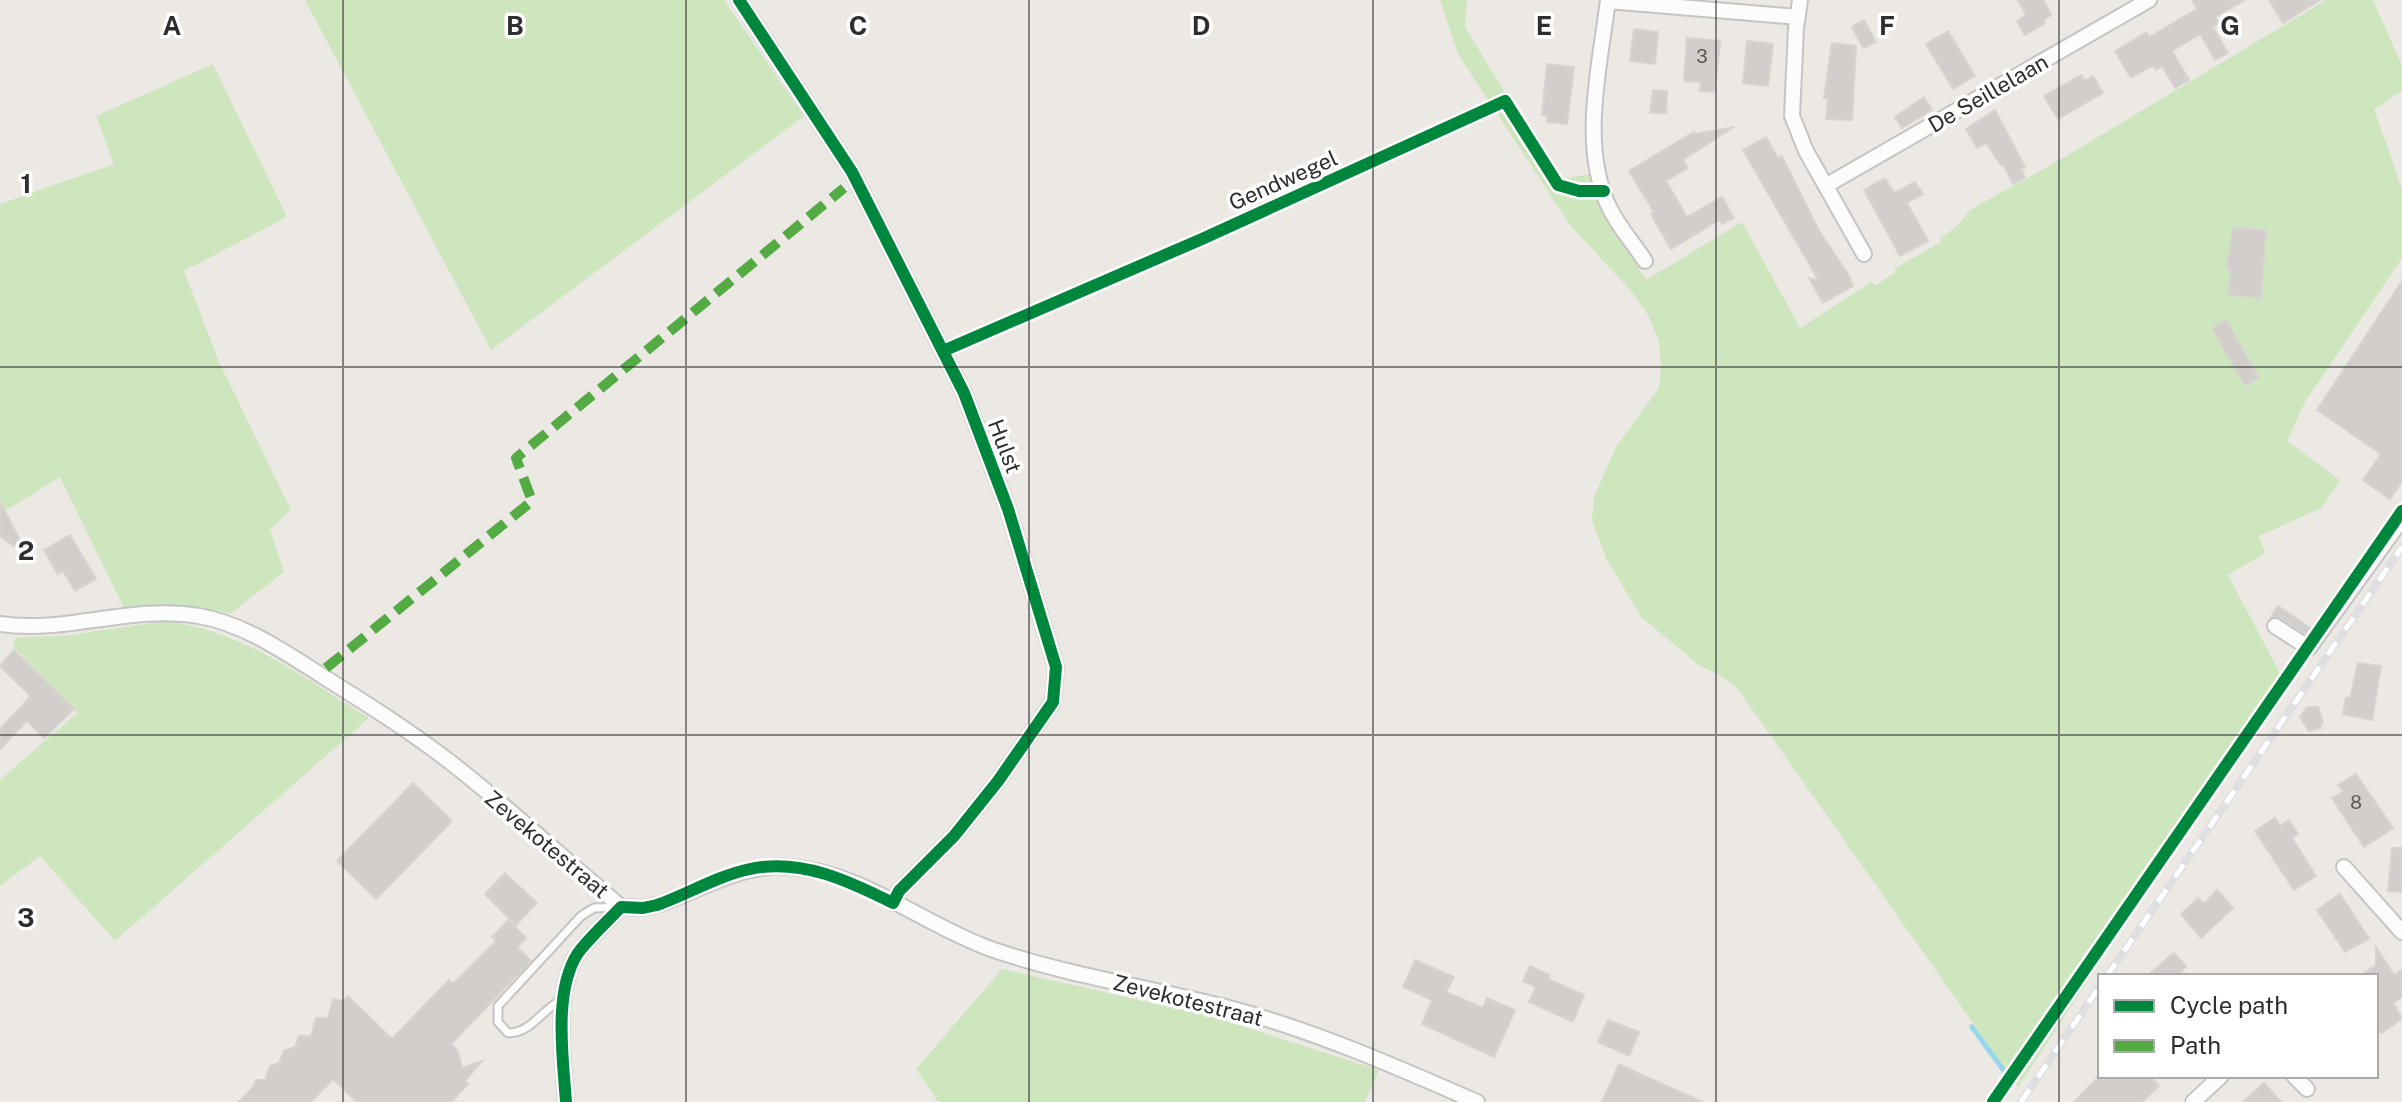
<svg xmlns="http://www.w3.org/2000/svg" width="2402" height="1102" font-family="'Public Sans',sans-serif">
<style>
.green{fill:#cee6be}
.lines{fill:none;stroke-linecap:round;stroke-linejoin:round}
.stream{stroke:#99d6ec;stroke-width:5}
.building{fill:#d1cecb;stroke:#d7d4d0;stroke-width:2}
.lane-casing{stroke:#c5c4c5;stroke-width:11}
.street-casing{stroke:#c5c4c5;stroke-width:18}
.lane{stroke:#fcfcfb;stroke-width:7}
.street{stroke:#fcfcfb;stroke-width:14}
.rail-casing{stroke:#dfdfe1;stroke-width:8}
.rail{stroke:#fff;stroke-width:5;stroke-dasharray:15;stroke-linecap:butt}
.quiet{stroke:#54ab44;stroke-width:10;stroke-dasharray:20 10;stroke-linecap:butt}
.cycleway-casing{stroke:#fff;stroke-width:17}
.cycleway{stroke:#00873e;stroke-width:12}
.grid{fill:none;stroke:#2e2e2e;stroke-width:2;stroke-opacity:0.55}
.labels{text-anchor:middle;stroke-width:7;stroke-linejoin:round;paint-order:stroke}
.number-label{font-size:18px;fill:#585857}
.street-label{font-size:22px;fill:#2e2e2e;stroke:#fff}
.grid-label{font-size:26px;text-anchor:middle;font-weight:bold;fill:#2e2e2e;stroke:#fff;stroke-width:7;stroke-linejoin:round;paint-order:stroke}
</style>
<rect width="100%" height="100%" fill="#ece8e4"/>
<path class="green" d="M305,0h419l80,116 -313,234z
M1440,0h27l-2,27 93,153 31,-6 7,25 50,81 96,-58 58,106 71,-46 5,3 20,-13 -2,-3 47,-27 -1,-3 18,-14 12,-15 93,-52 263,-158h47l29,66v25l-28,18 28,80v69l-97,144 -18,39 53,39 -19,28 -62,28 6,17 -37,22 57,108 -267,404 -281,-399 -19,-14 -18,-8 -59,-49 -35,-59 -14,-38 2,-23 22,-50 43,-59 2,-22 -2,-25 -11,-26 -17,-24 -60,-65 -112,-170z
M213,64l74,153 -103,54 35,91 72,148 -21,19 14,43 -53,41 -45,-7 -62,2 -64,-131 -60,37v-310l114,-40 -18,-48z
M165,621c77,9 139,57 204,97l-254,223 -75,-85 -40,30v-106l77,-67 -64,-67 3,-8 54,-3z
M1002,969l205,46 172,55 -14,32h-427l-22,-33z"/>
<g class="lines">
<path class="stream" d="M1972,1027l38,52"/>
</g>
<path class="building" d="M2018,0h25l8,15 -8,5 2,3 -20,12 -8,-14 9,-6z
M2192,0h53l-30,17 4,6 -6,4 15,26 -13,7 -15,-26 -28,17 17,29 -14,8 -13,-22 -6,4 -2,-3h-4l-19,11 -16,-27 32,-19 2,5 48,-28z
M2269,0h51l-37,23z
M1864,20l12,22 -13,6 -11,-21z
M1634,29l24,3 -3,32 -25,-3z
M1948,31l27,45 -22,13 -27,-45z
M1687,38l33,3 -5,51 -15,-1 1,-9 -17,-1z
M1747,41l26,3 -5,42 -25,-3z
M1832,43l24,3 -4,74 -26,-1 2,-21h-4z
M1547,64l27,3 -7,57 -20,-2 1,-7h-6z
M2081,75l4,6 8,-5 10,17 -45,26 -14,-23z
M1653,90l14,1 -1,22h-16z
M1924,97l8,13 -30,18 -7,-11z
M1995,110l30,57 -4,2 4,8 -12,7 -10,-20 -2,1 -15,-22 -9,5 -11,-19z
M1734,127l-51,33 5,8 -22,13 21,36 35,-20 12,21 -12,6 -3,-4 -48,29 -20,-35 3,-2 -25,-41 65,-39 1,2z
M1766,137l12,21 4,-2 36,73 30,45 5,12 -30,17 -14,-25 10,3 -76,-131z
M1885,178l9,15 21,-11 8,12 -16,9 21,38 -28,15 -36,-66z
M2233,228l33,2 -5,68 -33,-3 3,-27h-4z
M2402,281v200l-12,18 -27,-19 18,-26 -64,-44z
M2226,320l33,58 -14,8 -33,-58z
M0,502l29,55 -29,-21z
M70,535l26,44 -21,12 -12,-20 -5,3 -14,-24z
M2278,606l32,22 -4,6 -26,-16 -9,-1z
M14,650l60,59 -30,29 -17,-17 -27,28v-20l31,-33 -31,-30z
M2358,663l23,3 -9,54 -29,-6 3,-16h4z
M2307,707h11l5,15 -3,1 1,5 -12,3 -9,-14z
M2356,774l37,54 -29,19 -32,-49 11,-6 -5,-7z
M413,783l39,38 -76,78 -39,-38z
M2275,818l5,8 9,-6 9,14 -6,4 24,38 -22,14 -39,-59z
M2392,848h10v44l-14,-1z
M505,873l32,30 -21,22 -31,-31z
M2217,890l16,18 -32,30 -20,-24 17,-16 6,6z
M2340,894l29,45 -24,13 -28,-42z
M508,920l18,18 -9,9 14,14 -80,83 7,7 4,17 20,-7 -17,20 3,3 -17,18h-94l-24,-23 -22,23h-72l14,-15 3,-7h9l5,-14 9,-3 5,-12 11,-4 4,-11h12l5,-18h12l5,-19 10,2 5,-5 44,43 57,-59 4,4 43,-43 -4,-4z
M2376,947l18,28 8,-5v27l-9,6 9,16 -21,14 -5,-8v-49h-16l16,-11z
M2174,953l12,13 -8,10h-31z
M1415,960l39,17 -8,15 37,16 4,-10 28,12 -21,47 -72,-33 10,-24 -29,-13z
M1530,966l20,9 -2,4 36,16 -11,27 -44,-20 7,-15 -13,-6z
M1608,1020l31,12 -10,24 -31,-14z
M1619,1064l23,11 61,27h-101z
M2099,1076h51l9,10 -17,16h-68z
M2264,1083l17,19h-38z"/>
<g class="lines">
<defs>
<path id="lane" d="M561,1000c-19,10 -30,33 -53,33l-10,-11v-16l83,-90 13,-8 25,-1"/>
<path id="street" d="M739,0l113,172 112,221 44,116 48,158 -3,35 -55,79 -44,55 -55,55 -6,12
M1608,0c-8,66 -29,147 2,209 9,18 24,35 35,52
M1800,0l-4,28 -4,88 14,35 58,103
M1608,1l190,16
M1827,185l322,-185
M0,624c66,10 133,-20 199,-8 46,8 87,37 125,61 43,27 86,54 126,85 59,46 114,97 171,145l22,1 14,-3c44,-15 84,-42 133,-38 72,5 134,58 201,82 78,27 162,39 242,60 84,23 164,58 244,93
M2275,626l34,22 93,-129
M2344,867l58,65
M2294,1076l13,13
M566,1102c-3,-43 -13,-111 12,-149 12,-16 29,-31 43,-46
M2193,1102l28,-26"/>
</defs>
<use href="#lane" class="lane-casing"/>
<use href="#street" class="street-casing"/>
<use href="#lane" class="lane"/>
<use href="#street" class="street"/>
<defs>
<path id="rail" d="M2107,976l295,-429
M2021,1102l79,-116"/>
</defs>
<use href="#rail" class="rail-casing"/>
<use href="#rail" class="rail"/>
<path class="quiet" d="M326,668l206,-167 -16,-43 328,-270"/>
<defs>
<path id="cycleway" d="M943,351l259,-112 303,-138 53,84 21,6h25
M566,1102c-3,-43 -13,-111 12,-149 12,-16 29,-31 43,-46l22,1 14,-3c31,-11 60,-29 93,-36 51,-11 99,12 143,34l6,-12 55,-55 44,-55 55,-79 3,-35 -48,-158 -44,-116 -112,-221 -113,-172
M1993,1102l409,-591"/>
</defs>
<use href="#cycleway" class="cycleway-casing"/>
<use href="#cycleway" class="cycleway"/>
</g>
<path class="grid" d="M343,0v1102M686,0v1102M1029,0v1102M1373,0v1102M1716,0v1102M2059,0v1102M0,367h2402M0,735h2402"/>
<g class="labels">
<g class="number-label">
<text x="1702" y="63">3</text>
<text x="2356" y="809">8</text>
</g>
<g class="street-label">
<text transform="translate(1988 93) rotate(-30)" y="8">De Seillelaan</text>
<text transform="translate(1283 180) rotate(-24)" y="8">Gendwegel</text>
<text transform="translate(1005 446) rotate(69)" y="8">Hulst</text>
<text transform="translate(547 844) rotate(40)" y="8">Zevekotestraat</text>
<text transform="translate(1188 1000) rotate(14)" y="8">Zevekotestraat</text>
</g>
</g>
<g class="grid-label">
<text x="172" y="35">A</text>
<text x="515" y="35">B</text>
<text x="858" y="35">C</text>
<text x="1201" y="35">D</text>
<text x="1544" y="35">E</text>
<text x="1887" y="35">F</text>
<text x="2230" y="35">G</text>
<text x="26" y="193">1</text>
<text x="26" y="560">2</text>
<text x="26" y="927">3</text>
</g>
<rect x="2098" y="974" width="280" height="104" fill="#ffffff" stroke="#ababab" stroke-width="2"/>
<rect x="2114" y="1000" width="40" height="12" fill="#00873e" stroke="#ababab" stroke-width="2"/>
<text x="2170" y="1014" font-size="24" fill="#2e2e2e">Cycle path</text>
<rect x="2114" y="1040" width="40" height="12" fill="#54ab44" stroke="#ababab" stroke-width="2"/>
<text x="2170" y="1054" font-size="24" fill="#2e2e2e">Path</text>
</svg>
